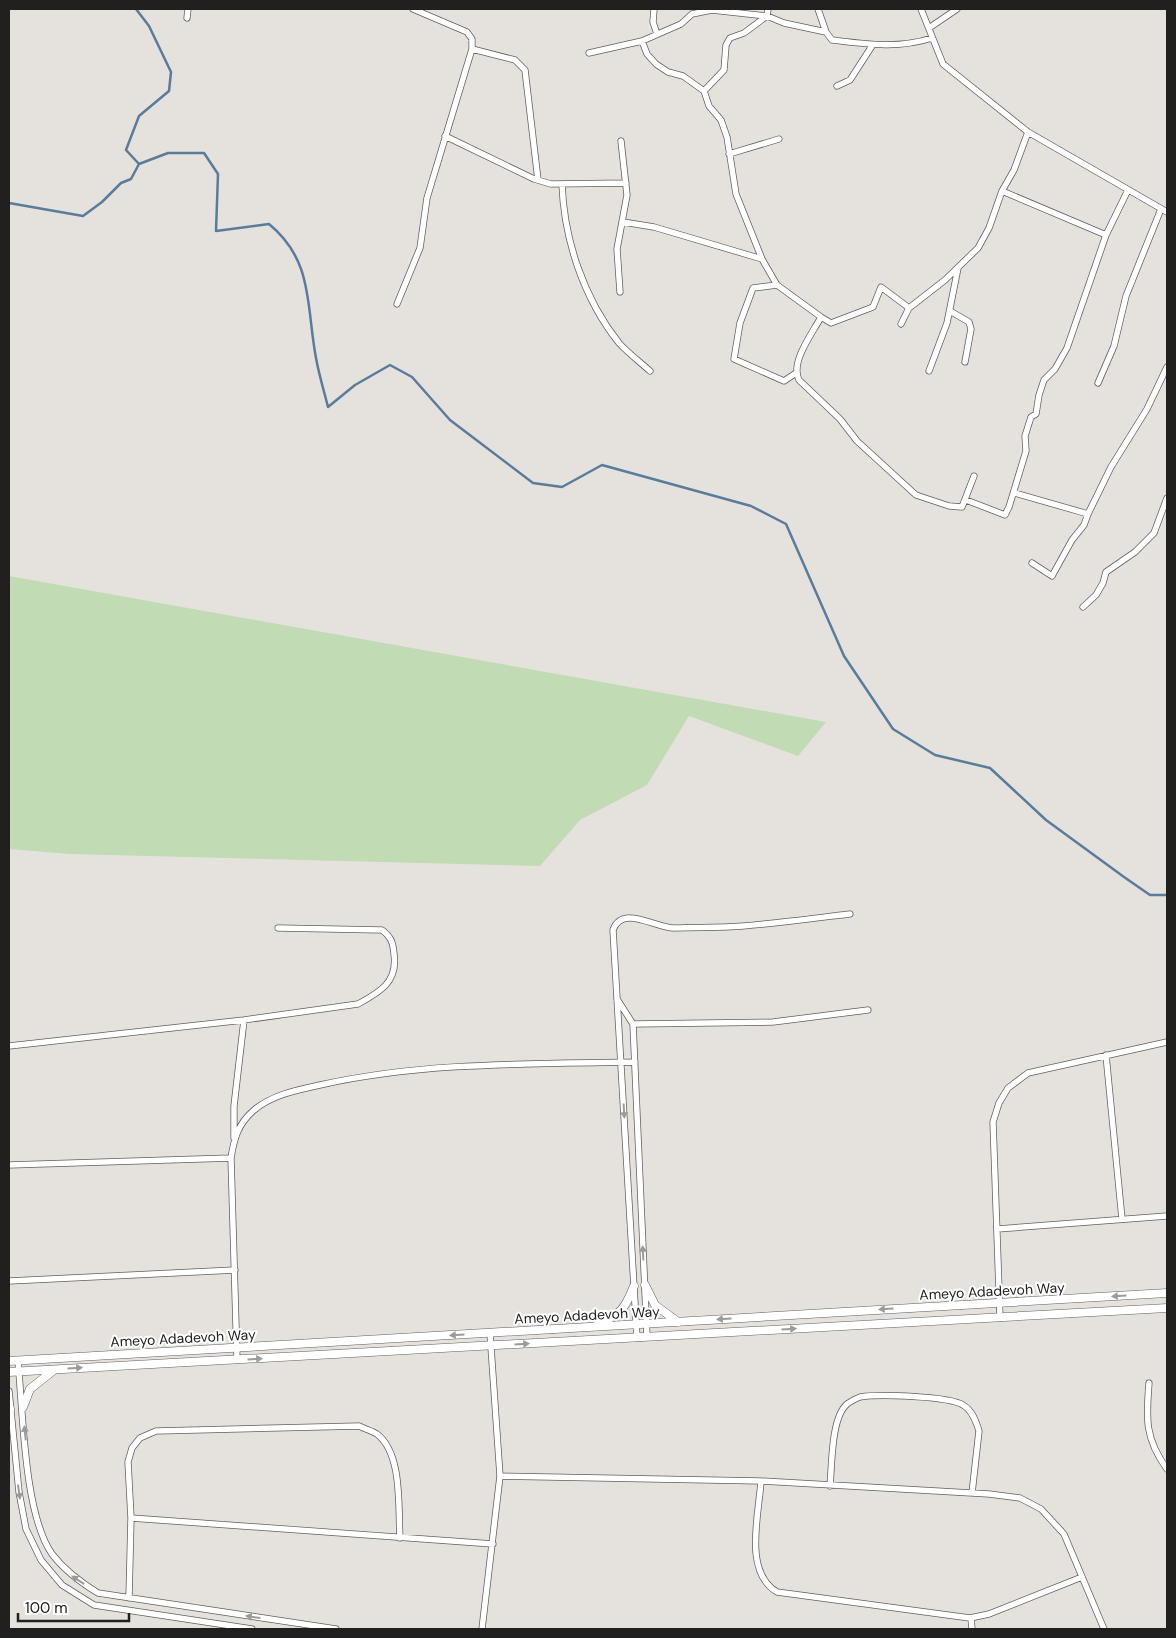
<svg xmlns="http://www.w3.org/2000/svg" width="1176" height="1638" font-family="'DM Sans',sans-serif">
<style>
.green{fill:#c1dbb4}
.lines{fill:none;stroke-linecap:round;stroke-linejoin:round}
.stream{stroke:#597c9b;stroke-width:2.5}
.street-casing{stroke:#625f5c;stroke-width:7}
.secondary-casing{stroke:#625f5c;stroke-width:9}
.street{stroke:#fff;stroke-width:5.5}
.secondary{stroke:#fff;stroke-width:8}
.oneway{fill:#9b9b9a}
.labels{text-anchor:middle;stroke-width:4;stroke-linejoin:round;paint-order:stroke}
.street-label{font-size:14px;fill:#21201f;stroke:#fff}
</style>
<rect width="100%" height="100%" fill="#e5e2de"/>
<path class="green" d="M9,576l817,146 -28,34 -109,-40 -42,69 -67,35 -40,46 -470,-12 -61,-5z"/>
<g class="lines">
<path class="stream" d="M136,9l13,17 22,46 -2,19 -30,25 -13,34 13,14 29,-11h36l14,21 -2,57 53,-7c45,37 37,82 47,134 3,17 8,33 12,49l27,-22 35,-20 22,12 38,43 83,63 29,4 40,-22 149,41 35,18 58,132 49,73 42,26 55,13 56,52 78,57 26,18h17
M9,203l74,13 19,-14 19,-19 10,-4 8,-15"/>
<defs>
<path id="street" d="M654,9l-1,13 4,12
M818,9l8,23
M921,9l22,55 85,68 139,80
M187,18l1,-9
M929,28l28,-19
M642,41l5,13 9,10 12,8 15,4 21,15 5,15 12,14 6,17 9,57 26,65 15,26 44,32c-9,17 -31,45 -22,63l41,39 17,22 59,54 33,11 13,1 12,-31
M472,49l43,11 10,10 13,110
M589,53l53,-12 39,-17 11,-10 20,-4 55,6 17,7 42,9 6,8c34,4 66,9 100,-2
M837,86l13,-6 22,-34
M704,91l20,-21 2,-25 4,-7 14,-5 23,-17 1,-7
M445,136l89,43 17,5 75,-1
M729,154l50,-15
M562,184c2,56 22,115 57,159 9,10 21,19 31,28
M1002,191l104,44
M623,222l31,5 108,32
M777,285l-24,3 -13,35 -6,36 50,22 12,-8
M620,292l-3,-43 10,-54 -6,-54
M397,304l23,-56 7,-50 45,-149v-10l-5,-7 -54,-23
M950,311l19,11 2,7 -6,33
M821,317l10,6 42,-16 8,-20 28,21 36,-28 33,-32 11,-20 13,-37 12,-21 14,-38
M901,324l8,-16
M929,371l18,-48 11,-55
M1098,383l16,-37 12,-50 35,-87
M1015,493l73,21 23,-47 36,-58 20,-42
M966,500l39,15 4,-8 17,-56 -1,-15 6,-19 5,-3 3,-19 5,-15 11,-11 12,-21 39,-113 22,-45
M1032,563l20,13 20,-36 12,-15 4,-11
M1083,607l13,-12 7,-12 3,-11 29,-20 19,-19 13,-35
M617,999l16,25 14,313
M633,1024l140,-2 95,-12
M9,1046l235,-26 114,-16c22,-12 40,-22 36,-50 -1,-12 -3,-17 -12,-24l-104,-2
M1106,1055l16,164
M234,1138v-32l10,-86
M9,1165l222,-7
M997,1229l170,-13
M9,1281l226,-11
M1000,1318l-7,-196 6,-19 9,-15 20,-15 139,-31
M637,1338l-24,-408c9,-26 42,-2 61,-2 23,-1 46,0 69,-2 36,-3 72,-8 107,-12
M237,1360l-6,-202c3,-19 7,-34 22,-47 18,-16 44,-21 67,-26 103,-23 209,-21 315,-23
M18,1361c5,51 6,153 34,193 13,17 28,28 46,39l238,36
M1149,1383c-3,36 -4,56 18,86
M9,1391l10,101 7,37 15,31 21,25 32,20 158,24
M500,1476l261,5 228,13 31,4 21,11 23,25 40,95
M761,1481c-2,33 -18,91 16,111l193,26 19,-4 93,-37
M830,1486c2,-21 1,-68 17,-82 3,-2 10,-6 13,-7 18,-3 89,-1 103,8 9,5 13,16 16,26l-7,62
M131,1518l362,26
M129,1598l2,-80 -3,-56 4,-14 8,-10 16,-7 203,-5c6,3 13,5 18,8 26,20 21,75 23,104
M971,1618l1,11
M482,1629l18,-153 -10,-143"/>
<path id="secondary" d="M645,1285l10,20 23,17
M598,1324c23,-10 27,-15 36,-38
M9,1361l1158,-68
M9,1372l1158,-64
M9,1406l1,3
M23,1407l7,-18 24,-19"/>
</defs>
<use href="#street" class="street-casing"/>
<use href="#secondary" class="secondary-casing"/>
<use href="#street" class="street"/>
<use href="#secondary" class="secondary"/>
</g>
<defs><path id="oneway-solid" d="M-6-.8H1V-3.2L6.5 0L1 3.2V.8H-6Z" transform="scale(1.25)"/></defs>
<g class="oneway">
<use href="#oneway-solid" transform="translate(624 1111) rotate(87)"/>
<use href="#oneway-solid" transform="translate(643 1253) rotate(-93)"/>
<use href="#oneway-solid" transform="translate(1119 1296) rotate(177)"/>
<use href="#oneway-solid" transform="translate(886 1309) rotate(177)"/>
<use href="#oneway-solid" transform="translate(724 1319) rotate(177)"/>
<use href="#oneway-solid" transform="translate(789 1329) rotate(-3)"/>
<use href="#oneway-solid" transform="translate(457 1335) rotate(177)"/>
<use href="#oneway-solid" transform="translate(522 1344) rotate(-3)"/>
<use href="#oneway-solid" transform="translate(255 1359) rotate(-3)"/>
<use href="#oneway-solid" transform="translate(75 1368) rotate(-3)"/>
<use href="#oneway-solid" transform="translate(25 1433) rotate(-96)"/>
<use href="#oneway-solid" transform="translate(19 1492) rotate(82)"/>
<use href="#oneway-solid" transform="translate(78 1580) rotate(-147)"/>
<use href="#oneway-solid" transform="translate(253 1617) rotate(-172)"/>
</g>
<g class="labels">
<g class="street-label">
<text transform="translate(992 1291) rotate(-3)" y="5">Ameyo Adadevoh Way</text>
<text transform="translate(587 1315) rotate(-3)" y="5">Ameyo Adadevoh Way</text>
<text transform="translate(183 1338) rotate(-3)" y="5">Ameyo Adadevoh Way</text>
</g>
</g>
<rect width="1176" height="1638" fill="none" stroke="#21201f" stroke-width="20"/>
<path d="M18 1613v8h111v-8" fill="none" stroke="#21201f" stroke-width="2.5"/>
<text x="25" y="1613" font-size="15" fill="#21201f" stroke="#ffffff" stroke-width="4" paint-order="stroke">100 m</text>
</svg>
